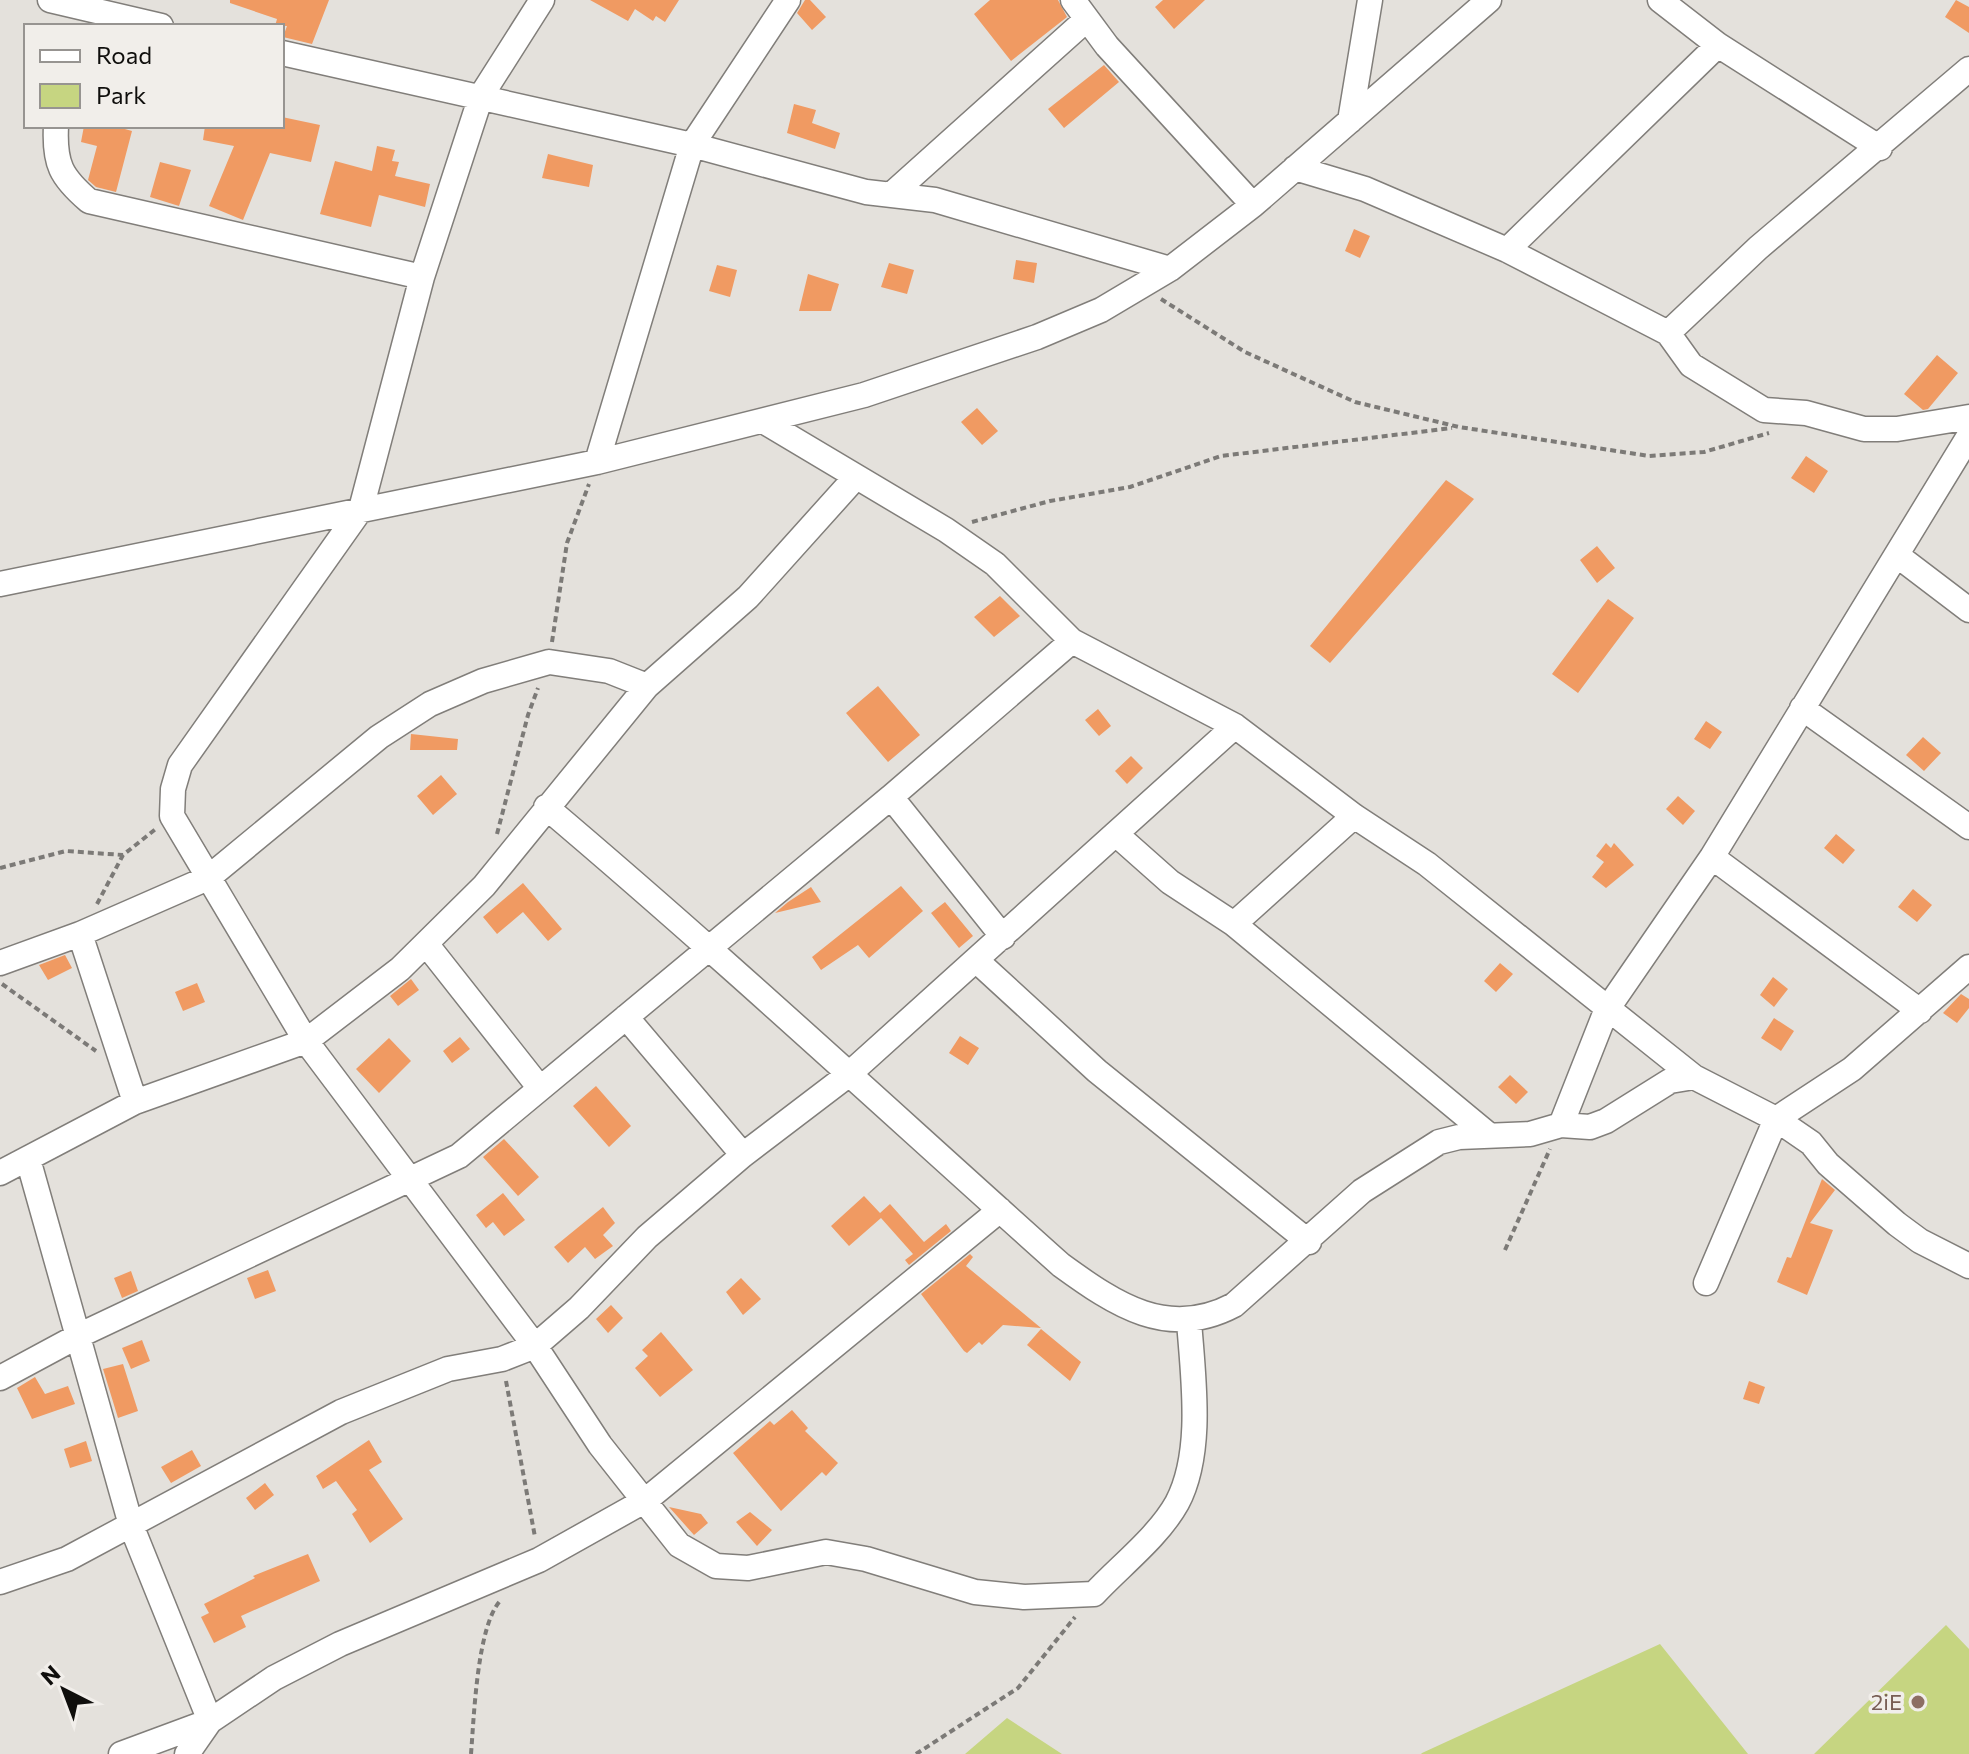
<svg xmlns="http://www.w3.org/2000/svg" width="1969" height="1754" font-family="Commissioner,sans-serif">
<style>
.green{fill:#c6d581}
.building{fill:#f09a62}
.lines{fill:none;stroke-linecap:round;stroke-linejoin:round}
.street-casing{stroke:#817e7a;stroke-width:27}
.path{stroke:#7c7a77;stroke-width:4;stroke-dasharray:6 4;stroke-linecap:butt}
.street{stroke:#fff;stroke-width:24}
.education-dot{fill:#8d6e63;stroke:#f1eeea;stroke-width:3}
.labels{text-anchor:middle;stroke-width:7;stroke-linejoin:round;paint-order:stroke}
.education-label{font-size:22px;fill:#785e54;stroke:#f1eeea;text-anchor:end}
</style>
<rect width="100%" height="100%" fill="#e4e1dc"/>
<path class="green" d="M1946,1625l23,24v105h-155z
M1660,1644l88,110h-327l1,-1z
M1007,1718l55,36h-97z"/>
<path class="building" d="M230,0h99l-17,44 -29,-7 4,-11h-12l2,-7 -47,-16z
M590,0h89l-14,22 -9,-6 -3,5 -18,-12 -7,12z
M805,0h5l16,17 -14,13 -15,-17z
M990,0h68l9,17 -56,44 -37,-47z
M1163,0h42l-31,29 -19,-22z
M1956,0l13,7v26l-24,-16z
M1104,65l15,17 -55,46 -16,-19z
M794,104l22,6 -4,13 28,10 -5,16 -48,-16z
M282,117l38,8 -9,37 -41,-9 -27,67 -34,-14 25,-60 -31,-6 2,-14h77z
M84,126h30l18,5 -16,61 -20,-5 -8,-7 9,-34 -16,-4z
M377,146l18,4 -3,11 7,1 -4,14 35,8 -5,23 -46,-12 -8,32 -51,-13 15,-53 37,10z
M548,154l45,11 -4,22 -47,-9z
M160,162l31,8 -12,36 -29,-9z
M1354,229l16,7 -10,22 -15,-7z
M1016,260l21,3 -3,20 -21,-4z
M889,263l25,7 -7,24 -26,-7z
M717,265l20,5 -7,27 -21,-6z
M808,274l31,10 -8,27h-32z
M1937,355l21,18 -30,36 -5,1 -19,-16z
M977,408l21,23 -16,14 -21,-23z
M1806,456l22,15 -14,22 -23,-15z
M1446,480l28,19 -144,164 -20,-17z
M1597,546l18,22 -18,15 -17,-23z
M1000,596l20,20 -26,21 -20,-20z
M1608,599l26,19 -56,75 -26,-19z
M878,686l42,49 -32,27 -42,-49z
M1098,709l13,17 -12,10 -14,-16z
M1706,721l16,11 -12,17 -16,-10z
M411,734l47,5 -1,11h-47z
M1923,737l18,16 -17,18 -18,-16z
M1131,756l12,12 -16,16 -12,-13z
M441,775l16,19 -24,21 -16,-19z
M1678,796l17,15 -12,14 -17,-16z
M1836,834l19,16 -12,14 -19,-16z
M1606,843l5,5 3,-5 20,22 -28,23 -14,-11 12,-15 -8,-6z
M523,883l39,46 -14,12 -25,-29 -26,22 -14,-17z
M901,886l22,25 -54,47 -11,-13 -37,25 -9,-13z
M811,887l10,15 -46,11 13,-11z
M1913,889l19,16 -15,17 -19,-15z
M945,902l28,34 -14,12 -28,-35z
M65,955l7,13 -24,12 -9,-15z
M1500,963l13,11 -17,18 -12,-11z
M1773,977l15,12 -14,18 -14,-12z
M411,979l8,11 -21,16 -8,-10z
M197,983l8,19 -22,9 -8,-19z
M1961,994l8,5v9l-12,15 -14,-10z
M1774,1018l20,13 -13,20 -20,-13z
M960,1036l19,12 -11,17 -19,-12z
M460,1037l10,12 -18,14 -9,-12z
M389,1038l22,23 -32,32 -23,-24z
M1510,1075l18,17 -12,12 -18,-17z
M596,1086l35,40 -22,21 -36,-41z
M504,1139l35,38 -21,19 -35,-39z
M1822,1179l13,11 -25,33 23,7 -26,65 -30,-13 10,-25 4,1z
M503,1193l22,27 -21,16 -11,-14 -7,6 -10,-13z
M864,1196l16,17 10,-9 34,38 22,-18 5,7 -42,34 -4,-5 8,-6 -32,-36 -32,28 -18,-20z
M603,1207l12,16 -12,12 10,11 -18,13 -10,-12 -17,16 -14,-16z
M970,1254l3,3 -7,9 75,62 -38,-3 -21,20 -3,-3 -12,11 -3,-2 -43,-57z
M268,1270l8,21 -21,8 -8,-21z
M131,1271l7,20 -16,7 -8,-20z
M741,1278l20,21 -18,16 -17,-23z
M611,1305l12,13 -15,15 -12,-14z
M1041,1329l40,33 -11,19 -43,-36z
M661,1332l32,38 -33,27 -25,-29 13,-12 -6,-6z
M142,1340l8,21 -19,8 -9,-21z
M123,1364l15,47 -20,7 -15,-49z
M35,1377l10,17 23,-8 7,18 -43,15 -15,-31z
M1749,1381l16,6 -6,17 -16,-5z
M792,1410l16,18 -3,3 33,32 -12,13 -4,-4 -41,39 -48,-58 37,-32 4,4z
M369,1440l13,22 -13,8 34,49 -33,24 -18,-29 5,-4 -21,-29 -13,8 -7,-13z
M86,1441l6,20 -22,7 -6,-19z
M192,1450l9,16 -30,17 -10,-16z
M265,1483l9,12 -19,15 -9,-12z
M669,1507l32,7 7,9 -14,12z
M750,1512l22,18 -15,16 -21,-24z
M308,1554l12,27 -79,35 5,11 -32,16 -13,-26 8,-4 -5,-9 51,-26 -2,-2z"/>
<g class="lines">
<defs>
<path id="street" d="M50,0l111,26
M542,0l-61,96 -59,181 -61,232 -181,256 -7,24 -1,27 134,225 229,305 65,99 79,100 37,21 32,2 78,-16 40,7 109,33 49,5 70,-3c26,-28 64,-57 83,-91 27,-51 16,-126 12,-182
M1073,0l34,46 146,159
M1660,0l58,45 162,103
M282,53l410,92 174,47 69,8 235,69
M1350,121l20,-121
M56,126c-2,38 5,51 33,75l333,76
M1295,168l70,21 142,61 99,51 62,32 23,32 73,45 42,3 58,16h33l72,-12
M892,194l195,-175
M1507,250l211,-205
M1668,333l90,-85 211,-179
M763,421l183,109 49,34 77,77 163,85 119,90 73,48 267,213 82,42 35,24 17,21 69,60 23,17 49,25
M597,462l95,-317 96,-145
M1898,556l71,54
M0,584l597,-122 267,-67 173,-58 64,-27 69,-41 83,-64 236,-205
M1802,708l167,119
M546,807c175,148 344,305 515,458 55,40 107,75 173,40l128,-114 77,-49 20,-5 71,-3 31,-9 29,2 16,-6 64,-40 24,-4
M1354,816l-120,108 256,212
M1117,835l53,47 64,42
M1712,857l208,154
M80,934l55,168
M1003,937l-112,-140 181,-156
M427,945l112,142
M977,961l120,110 212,171
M0,963l80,-29 128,-56 171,-141 51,-33 53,-23 66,-19 60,9 38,15
M626,1017l117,138
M1561,1125l45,-114 106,-154 257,-421
M28,1159l103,366 79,196 -23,33
M0,1173l135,-71 171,-61 94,-72 84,-83 163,-200 101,-89 107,-119
M1706,1283l70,-164 76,-50 117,-102
M0,1378l80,-43 379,-179 432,-359
M0,1582l67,-23 274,-147 107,-43 54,-10 33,-13 44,-38 68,-71 96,-82 105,-80 387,-349
M121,1754l89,-33 64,-43 66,-34 199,-84 107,-60 354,-290"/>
</defs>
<use href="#street" class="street-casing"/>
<path class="path" d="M1161,299l84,53 110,50 104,25 190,29 55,-4 65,-19
M972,522l78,-21 80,-14 91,-31 231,-28
M552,642l15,-99 22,-59
M497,834l31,-119 10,-27
M0,868l66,-17 57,4
M97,904l26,-49 34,-27
M2,984l94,67
M1505,1250l45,-101
M506,1381l29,156
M471,1754c3,-37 6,-127 29,-153
M916,1754l102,-66 57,-71"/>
<use href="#street" class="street"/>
</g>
<circle class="education-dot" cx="1918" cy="1702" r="8"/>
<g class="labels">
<g class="education-label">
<text x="1902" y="1710">2iE</text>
</g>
</g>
<rect x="24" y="24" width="260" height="104" fill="#f1eeea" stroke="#979491" stroke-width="2"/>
<rect x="40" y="50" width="40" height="12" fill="#ffffff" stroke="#979491" stroke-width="2"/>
<text x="96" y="64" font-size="24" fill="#0f0e0c">Road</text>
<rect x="40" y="84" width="40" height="24" fill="#c6d581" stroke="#979491" stroke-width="2"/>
<text x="96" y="104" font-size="24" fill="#0f0e0c">Park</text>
<g transform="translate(64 1690) rotate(318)" stroke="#f1eeea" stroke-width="6" paint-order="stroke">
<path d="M0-6L14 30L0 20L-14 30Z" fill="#0f0e0c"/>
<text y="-12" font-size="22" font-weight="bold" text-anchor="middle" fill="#0f0e0c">N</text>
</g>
</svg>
